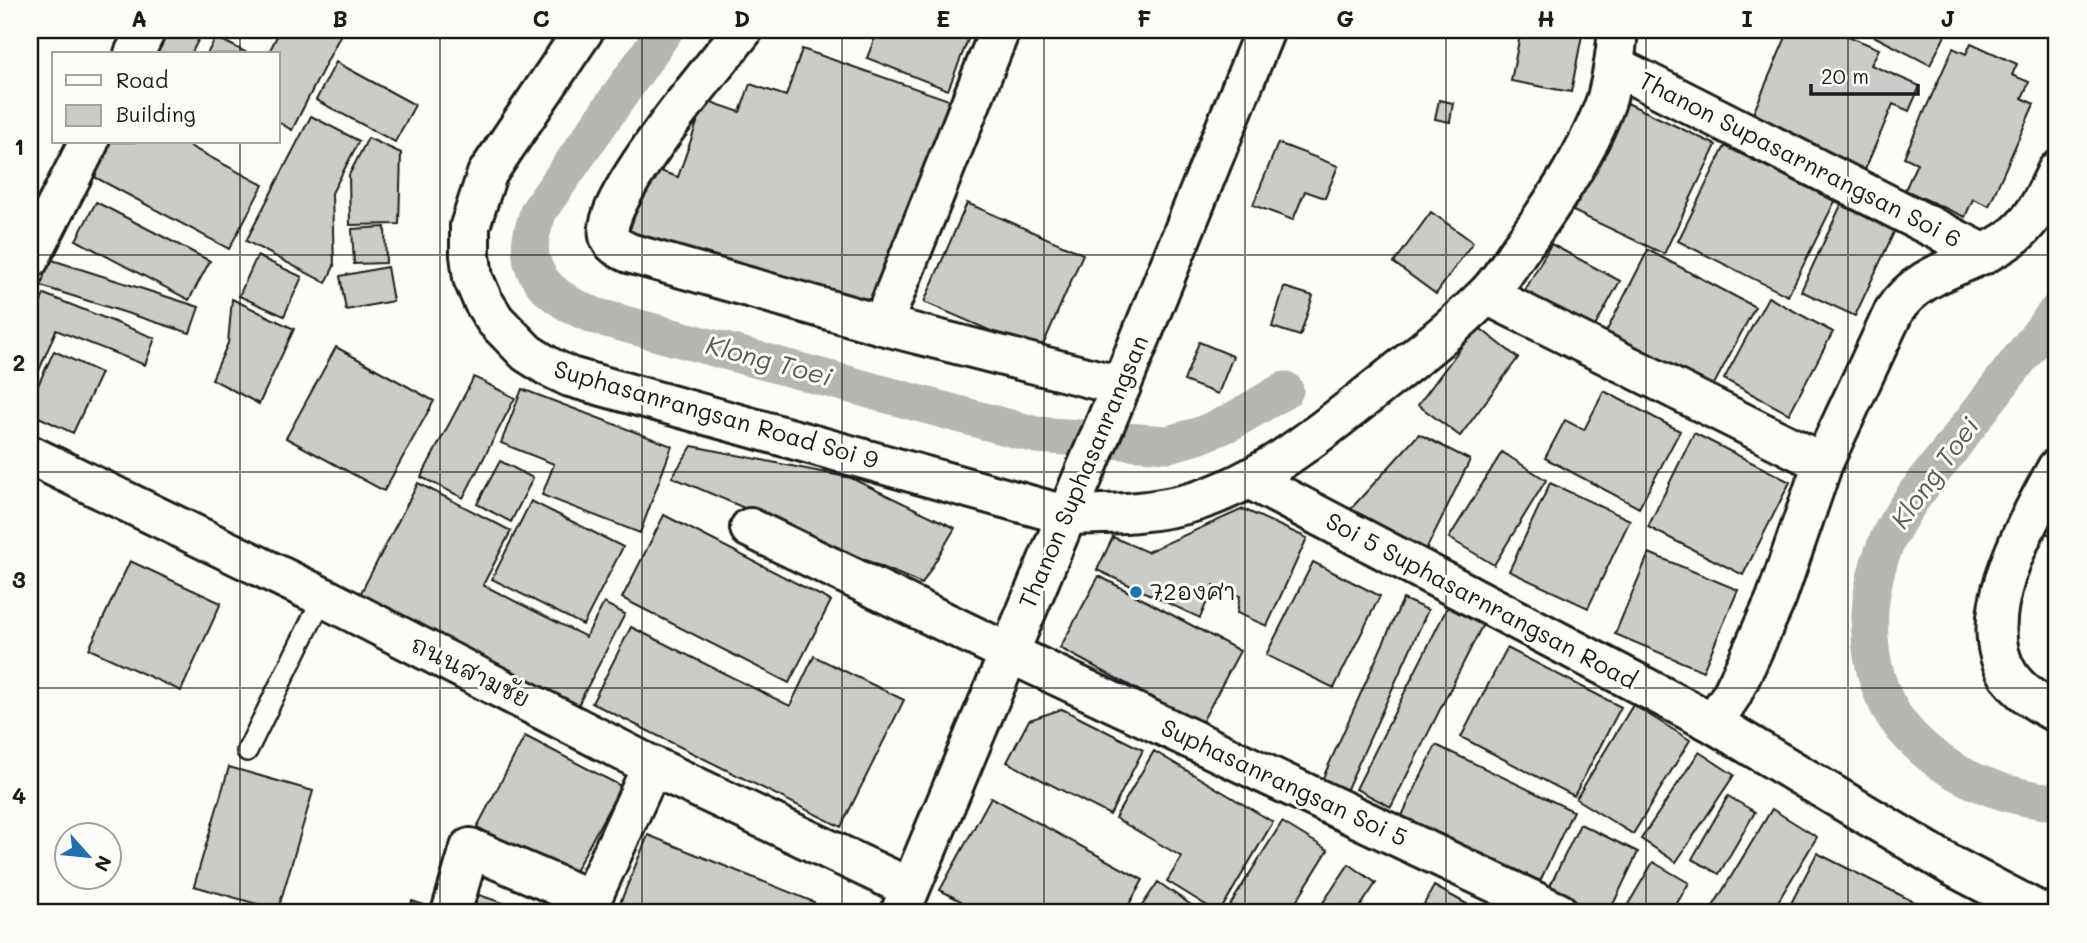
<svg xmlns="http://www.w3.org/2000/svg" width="2087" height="943" font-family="Mali,'Playpen Sans Thai',sans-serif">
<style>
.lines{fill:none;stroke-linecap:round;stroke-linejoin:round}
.canal{stroke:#b7b6b2;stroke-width:37}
.building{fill:#cccbc8;stroke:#1c1c1c;stroke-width:2}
.lane-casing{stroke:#1c1c1c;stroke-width:24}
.street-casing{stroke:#1c1c1c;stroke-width:44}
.secondary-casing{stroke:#1c1c1c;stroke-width:44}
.lane{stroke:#fdfcf7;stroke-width:19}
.street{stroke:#fdfcf7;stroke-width:38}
.secondary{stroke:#fdfcf7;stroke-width:38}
.grid{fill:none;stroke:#1c1c1c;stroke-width:2;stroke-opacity:0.55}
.poi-dot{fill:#1f6fb2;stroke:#fdfcf7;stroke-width:2.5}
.labels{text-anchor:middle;stroke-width:6;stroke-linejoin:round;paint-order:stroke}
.street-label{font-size:24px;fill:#1c1c1c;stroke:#fdfcf7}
.poi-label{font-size:24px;fill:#1c1c1c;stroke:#fdfcf7;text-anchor:start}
.water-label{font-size:26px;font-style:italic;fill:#5a5a58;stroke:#fdfcf7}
.neatline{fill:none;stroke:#1c1c1c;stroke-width:2.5}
.grid-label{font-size:23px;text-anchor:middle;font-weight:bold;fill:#1c1c1c}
</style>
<rect width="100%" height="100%" fill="#fdfcf7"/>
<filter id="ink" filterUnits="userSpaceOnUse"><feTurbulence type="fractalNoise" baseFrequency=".0143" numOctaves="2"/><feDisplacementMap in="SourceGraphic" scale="14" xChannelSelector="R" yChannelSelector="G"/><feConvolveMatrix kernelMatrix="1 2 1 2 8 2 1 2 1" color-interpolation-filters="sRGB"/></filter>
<g filter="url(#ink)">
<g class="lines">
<path class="canal" d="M665,30l-127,182c-2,9 -6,18 -7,27 -6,42 31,64 64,77l441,119 132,9 30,-8 31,-13 56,-33
M2057,311c-36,46 -72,92 -107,139 -21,27 -46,55 -61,87 -29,62 -28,148 21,199 38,40 93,62 147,66"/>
</g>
<path class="building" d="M159,30h42l2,1 -12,23h-46z
M280,30h63l-51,100 -14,-8v-68h-10z
M878,30h73l18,7 -21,53 -81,-32z
M1521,30h62l-12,62 -60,-11z
M1789,30h45l45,19 -8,16 49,21 -11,25 -16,-7 -29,68 -115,-49z
M1862,30h86l-18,35z
M216,37l33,17h-42z
M1971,43l46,21 -5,11 17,7 -7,16 12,6 -45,102 -16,-7 -8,18 -60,-27 12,-27 -13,-6 49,-109 13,6z
M802,49l147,51 -75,216 -245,-84 22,-64 27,9 27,-77 35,12 10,-28 36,12z
M336,62l79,43 -20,37 -79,-42z
M1439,100l14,3 -3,19 -15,-3z
M1625,102l91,43 -52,109 -91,-43z
M311,116l48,25 -27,52 2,73 -8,17 -80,-42z
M368,138l33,15 -2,71 -49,1 -1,-50z
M108,142h74l81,43 -34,64 -138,-74z
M1278,143l60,23 -13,32 -20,-7 -12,29 -40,-15z
M1725,146l110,55 -47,95 -110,-55z
M96,202l114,59 -21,39 -113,-60z
M967,203l116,51 -43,98 -116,-50z
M1841,205l54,25 -40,86 -54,-25z
M1431,212l42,30 -37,52 -42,-31z
M385,227l1,36 -32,1 -2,-35z
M1551,244l69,37 -27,49 -69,-38z
M1648,250l107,57 -44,83 -106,-56z
M257,256l45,21 -18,39 -45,-20z
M49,259l150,48 -9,26 -149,-47z
M387,267l6,34 -47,9 -6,-34z
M1284,287l29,9 -13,40 -28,-9z
M44,294l111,44 -10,27 -89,-35 -26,62v-61z
M1768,297l65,35 -44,82 -65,-35z
M232,299l62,30 -35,75 -47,-25 16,-36z
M1477,326l41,32 -58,78 -42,-31z
M1199,342l34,14 -15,38 -34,-13z
M336,347l98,54 -50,90 -98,-53z
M54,351l47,22 -28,60 -43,-20v-11z
M474,377l41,21 -52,100 -42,-21z
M522,389l150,57 -32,87 -98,-38 12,-31 -53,-21z
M1604,391l76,40 -41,77 -94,-50 20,-38 19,10z
M1694,433l96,49 -47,93 -95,-48z
M1419,434l51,26 -45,92 -78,-39z
M692,446l159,32 104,50 -33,56 -250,-107z
M1502,452l44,28 -52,85 -45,-27z
M500,461l33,17 -22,44 -34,-18z
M418,483l93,48 -28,54 103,52 18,-34 21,11 -53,103 -217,-113z
M1550,483l80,37 -42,88 -79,-37z
M531,501l92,46 -40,78 -91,-46z
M2057,504v36l-16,-11z
M1243,509l64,29 -40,88 -30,-13 3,-17 -26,-11 -14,33 -103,-48 16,-33 34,15z
M664,515l167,86 -42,82 -167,-85z
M1649,553l89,37 -35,81 -88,-37z
M130,561l91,42 -40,88 -92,-42z
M1313,562l67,34 -46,92 -68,-33z
M1099,576l141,75 -39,73 -141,-76z
M1403,599l25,11 -82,181 -24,-11z
M1448,606l35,18 -92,183 -35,-18z
M631,627l159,79 24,-50 90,44 -63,127 -249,-124z
M1507,648l114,59 -47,89 -113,-59z
M1633,705l57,35 -57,94 -57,-35z
M1062,709l81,41 -33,65 -103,-53 22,-42z
M525,736l96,50 -49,91 -95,-50z
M1436,745l137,66 -39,83 -138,-66z
M1154,751l119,71 -54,91 -52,-32 15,-24 -67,-39z
M1699,752l35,23 -58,87 -35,-23z
M229,767l84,24 -35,119 -84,-24z
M1728,796l27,16 -36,62 -27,-15z
M991,797l152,83 -19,33h-141l-43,-23z
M1772,809l45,28 -46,76h-62z
M1282,822l46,28 -39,63h-57l-5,-3z
M1580,824l58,28 -29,61h-29l-35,-17z
M648,835l166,67 -4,11h-194z
M1817,853l119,60h-150z
M1653,862l36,21 -18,30h-48z
M1349,864l27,19 -20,30h-40z
M1158,882l36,25 -4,6h-53z
M1434,886l49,27h-64z
M479,895l54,18h-61z
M412,901l25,8 -2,4h-26z"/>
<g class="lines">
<defs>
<path id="lane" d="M247,751l76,-154"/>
<path id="street" d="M584,30l-97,144 -17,52v29l3,23 10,23 12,19 32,33 22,14 21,10 495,138c45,-1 89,-1 132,-14 65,-21 118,-64 171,-106 39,-31 81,-63 117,-99 14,-13 24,-31 35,-47 32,-44 70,-99 87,-151 6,-23 9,-45 11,-68
M743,30c-26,33 -143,170 -134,206 3,10 12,13 20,17l253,72 239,61
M1615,66l370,188
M1487,295l336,168
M882,325l118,-295
M30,455l293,142 329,169 258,122
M2057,468c-28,52 -85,147 -49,206 11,18 30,29 49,39
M1249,479l464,244 239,143 90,47
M750,528l259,125 550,260
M1713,723l19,-29 15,-31 29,-64 47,-136 71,-152c28,-44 83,-45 122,-77 20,-17 30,-40 41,-63
M451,913l19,-65 119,51
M585,913l67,-147"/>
<path id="secondary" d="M134,54l12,-24
M30,258l59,-116
M900,913l221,-527 144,-356"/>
</defs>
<use href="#lane" class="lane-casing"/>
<use href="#street" class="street-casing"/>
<use href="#secondary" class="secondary-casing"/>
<use href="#lane" class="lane"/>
<use href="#street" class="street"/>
<use href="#secondary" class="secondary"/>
</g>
</g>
<path class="grid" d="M240,30v24M440,30v883M642,30v883M842,30v883M1044,30v883M1245,30v883M1446,30v883M1646,30v883M1848,30v883M240,142v771M30,255h2027M30,472h2027M30,688h2027"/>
<circle class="poi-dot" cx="1136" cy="592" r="7"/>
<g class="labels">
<g class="street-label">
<text transform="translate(1800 160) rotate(27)" y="8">Thanon Supasarnrangsan Soi 6</text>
<text transform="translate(716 415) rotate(16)" y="8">Suphasanrangsan Road Soi 9</text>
<text transform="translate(1084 472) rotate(-67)" y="8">Thanon Suphasanrangsan</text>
<text transform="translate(1481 601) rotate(28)" y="8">Soi 5 Suphasarnrangsan Road</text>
<text transform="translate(470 672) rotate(27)" y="8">ถนนสามชัย</text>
<text transform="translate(1284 783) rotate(25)" y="8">Suphasanrangsan Soi 5</text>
</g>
<g class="poi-label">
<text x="1150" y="600">72องศา</text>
</g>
<g class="water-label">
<text transform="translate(769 361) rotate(15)" y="9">Klong Toei</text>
<text transform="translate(1935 473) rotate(-54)" y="9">Klong Toei</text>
</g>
</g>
<rect width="2087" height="943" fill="none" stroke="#fdfcf7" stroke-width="77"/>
<rect x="52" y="52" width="228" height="91" fill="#fdfcf7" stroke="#a3a29f" stroke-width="2"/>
<rect x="66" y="75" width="35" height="10" fill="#fdfcf7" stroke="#a3a29f" stroke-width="2"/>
<text x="116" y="88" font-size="21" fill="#1c1c1c">Road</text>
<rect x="66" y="105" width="35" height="21" fill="#cccbc8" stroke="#a3a29f" stroke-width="2"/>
<text x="116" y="122" font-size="21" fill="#1c1c1c">Building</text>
<g transform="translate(88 856) rotate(117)"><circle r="33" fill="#fdfcf7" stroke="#a3a29f" stroke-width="2"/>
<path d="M0-5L12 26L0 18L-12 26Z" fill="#1f6fb2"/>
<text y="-10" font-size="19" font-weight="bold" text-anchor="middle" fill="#1c1c1c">N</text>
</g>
<path d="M1811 84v10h107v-10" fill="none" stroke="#1c1c1c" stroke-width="3.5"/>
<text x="1821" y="84" font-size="21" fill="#1c1c1c" stroke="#fdfcf7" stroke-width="5" paint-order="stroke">20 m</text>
<rect x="38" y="38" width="2010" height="866" class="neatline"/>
<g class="grid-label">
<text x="139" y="27">A</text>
<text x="340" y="27">B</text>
<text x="541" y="27">C</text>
<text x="742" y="27">D</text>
<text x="943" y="27">E</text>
<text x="1144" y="27">F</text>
<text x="1345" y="27">G</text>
<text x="1546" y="27">H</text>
<text x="1747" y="27">I</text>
<text x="1948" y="27">J</text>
<text x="19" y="155">1</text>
<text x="19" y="371">2</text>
<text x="19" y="588">3</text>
<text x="19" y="804">4</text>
</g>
</svg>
